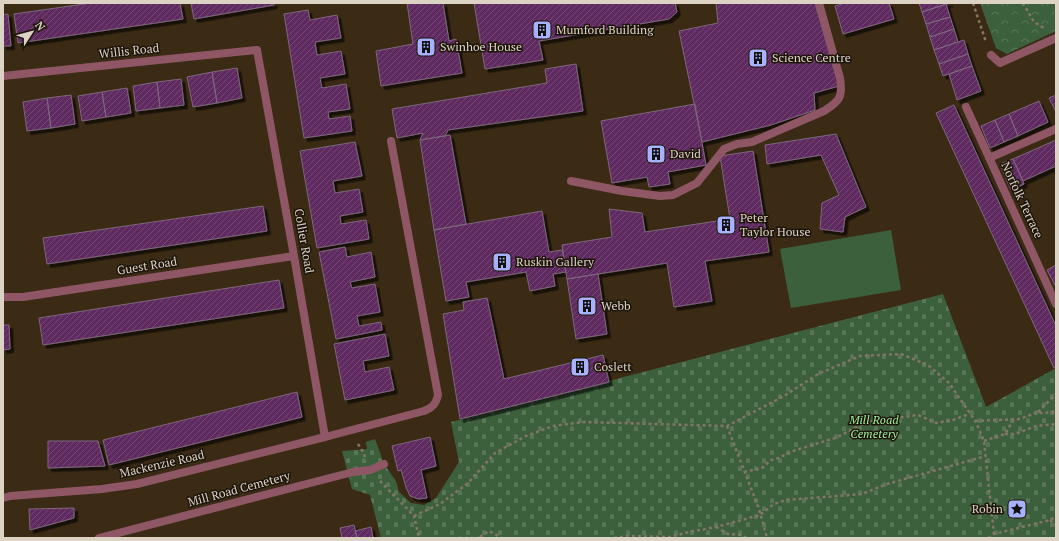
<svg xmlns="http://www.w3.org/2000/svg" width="1059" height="541" font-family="'PT Serif',serif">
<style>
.cemetery{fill:url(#cemetery-stones)}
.park{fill:url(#park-crowns)}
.garden{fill:#3d603c}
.building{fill:url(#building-hatch);stroke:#7d677d;filter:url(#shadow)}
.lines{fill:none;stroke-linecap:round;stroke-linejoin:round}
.path{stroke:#847664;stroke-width:2.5;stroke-dasharray:3 3;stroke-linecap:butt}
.service{stroke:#8f5766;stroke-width:8}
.minor{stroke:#8f5766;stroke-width:8}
.labels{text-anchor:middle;stroke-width:3;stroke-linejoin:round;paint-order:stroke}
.poi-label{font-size:12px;fill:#ddd3c5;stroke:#1d150b;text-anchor:start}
.street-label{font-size:12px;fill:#ddd3c5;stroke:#1d150b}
.park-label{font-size:12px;font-style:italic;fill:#9ff09d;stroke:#1d150b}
</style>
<defs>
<pattern id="cemetery-stones" width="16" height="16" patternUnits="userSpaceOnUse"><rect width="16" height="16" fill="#3d603c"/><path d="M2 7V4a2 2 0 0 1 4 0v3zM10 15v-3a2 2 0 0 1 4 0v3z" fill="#597657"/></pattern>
<pattern id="park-crowns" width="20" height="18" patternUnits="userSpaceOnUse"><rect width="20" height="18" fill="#3d603c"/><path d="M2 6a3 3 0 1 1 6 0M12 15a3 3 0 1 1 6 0" fill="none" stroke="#597657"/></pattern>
<pattern id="building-hatch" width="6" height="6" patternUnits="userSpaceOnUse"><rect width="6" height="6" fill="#5e295e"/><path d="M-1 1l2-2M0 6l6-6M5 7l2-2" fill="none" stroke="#754774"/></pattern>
<filter id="shadow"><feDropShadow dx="3.5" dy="3.5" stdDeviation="0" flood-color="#0009"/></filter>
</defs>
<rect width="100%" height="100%" fill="#3b2b15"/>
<path class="cemetery" d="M943,294l43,113 70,-39v170h-675l-11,-43 -18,-6 -10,-38 25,-2 -1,-7 9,-3 9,25 12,17 3,11 12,11 13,2 12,-7 23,-36 -8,-40z"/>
<path class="park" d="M980,3h76v28l-49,23 -11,-6z"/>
<path class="garden" d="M891,230l10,60 -110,18 -11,-59z"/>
<path class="building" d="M91,3h89l3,16 -165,24 -4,-29z
M191,3h83v2l-80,14z
M407,3h36l6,38 7,-2 6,34 -81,13 -5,-35 37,-7z
M474,3h201l2,9 -8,7 -130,22 4,19 -58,9z
M716,3h99l24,83 -25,7 1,17 -44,15 -69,17 -23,-111 39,-8z
M845,3h44l5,16 -51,15 -8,-28z
M919,3h31l-28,9z
M946,4l4,13 -24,7 -4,-12z
M308,10l2,10 27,-5 4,23 -26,4 2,13 24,-4 4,23 -25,4 2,10 24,-4 4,25 -22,3 1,7 21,-3 2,15 -48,7 -20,-124z
M8,14l3,32h-8v-31z
M950,17l4,12 -24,8 -4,-13z
M954,29l4,13 -24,8 -4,-13z
M964,40l4,14 -29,10 -5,-14z
M968,54l4,12 -29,10 -4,-12z
M576,64l7,47 -135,19 -3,6 -25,4 3,-7 -26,5 -5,-29 155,-26 -2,-14z
M972,66l9,25 -24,9 -8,-26z
M237,68l5,30 -25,5 -5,-31z
M212,72l5,31 -24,4 -6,-30z
M181,79l3,26 -24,3 -3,-26z
M157,82l3,26 -24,3 -3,-25z
M127,88l4,25 -25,4 -4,-25z
M102,92l4,25 -24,4 -4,-25z
M71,95l4,29 -24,4 -4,-30z
M1056,95v17l-7,-14z
M47,98l4,30 -24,3 -4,-29z
M1039,101l9,21 -30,14 -9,-22z
M695,104l11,61 -38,7 2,12 -21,3 -2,-10 -35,6 -11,-62z
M954,105l102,221v41l-2,1 -118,-255z
M1009,114l9,22 -14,6 -9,-22z
M995,120l9,22 -14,6 -9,-22z
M836,134l30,73 -21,10 -2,15 -23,-3 2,-26 17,-8 -18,-40 -54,9 -2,-19z
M450,135l16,89 -32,6 -14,-90z
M1056,140v26l-33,15 -10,-22z
M355,142l7,34 -29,5 2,12 24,-4 4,23 -23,4 1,8 25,-4 3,19 -52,9 -17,-97z
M753,151l16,101 -64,9 7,40 -38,6 -7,-44 -100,16 -5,-34 50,-8 -3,-28 33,4 3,19 85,-13 -10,-63z
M1013,159l11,25 -13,6 -11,-26z
M263,206l4,25 -220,33 -4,-26z
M542,211l7,41 13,-2 4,22 -13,2 2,12 -25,5 -4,-19 -60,10 3,15 -23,4 -12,-71z
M345,247l2,10 24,-5 4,25 -25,5 2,6 23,-4 5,28 -23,4 2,10 22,-4 1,8 -46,9 -17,-87z
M1056,265v22l-9,-17z
M598,274l9,60 -31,5 -9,-60z
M279,280l5,28 -241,37 -4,-27z
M487,298l17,81 99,-24 6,27 -149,37 -17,-105 21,-4 -1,-8z
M3,325h6l1,24 -7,1z
M385,334l4,22 -26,5 2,11 24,-5 5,23 -49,10 -11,-56z
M297,392l5,25 -193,48 -6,-25z
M430,437l6,29 -15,4 6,28 -9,1 -8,-3 -4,-9 -5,-17 -3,1 -6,-25z
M48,441h50l7,25 -57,2z
M74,508v10l-44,12 -1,-21z
M354,525l3,13h-15l-2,-10z
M371,527l2,11h-16l-2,-7z"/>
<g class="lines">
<path class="path" d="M973,3l13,39
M1023,3l11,19 10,6
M1038,412l18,-18
M975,421l45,-2 18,-7 3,1 15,-1
M727,426l32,83 8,29
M1005,434h10l21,-8 20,-2
M984,441l21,-7 9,-15
M358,444l5,8 2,5
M744,472l18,-4 9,-8 5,-1 20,-9 39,-12 32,-16 51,-7 18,8 17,-3 16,-6
M380,481l34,35 5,22
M414,516l26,-12 28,-21 27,-30 31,-17 27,-10 31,-4 143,4 57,-30 34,-22 42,-18 41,-2 27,11 21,18 27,39 8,19 10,93
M1050,520l6,5
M716,527l12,7 14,1 4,3
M480,537l9,-6 13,7
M459,538h24
M614,538l14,-2 42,1 19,-5 27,-5 44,-12 14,-11 12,-4 76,-6 25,-10 99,-28
M988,538l6,-4 56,-14 6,-4"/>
<path class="service" d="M571,181l51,10 38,5 13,-1 24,-12 27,-34 13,-5 15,-2 72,-31c16,-10 19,-14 16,-33l-21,-75
M325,437l99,-26c9,-4 12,-7 14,-16l-47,-254
M99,538l254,-66 17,-2 14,-6"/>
<path class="minor" d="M991,55l9,8 56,-25
M3,76l254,-26 37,206 31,181 -188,47 -35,5 -92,7 -7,2
M966,107l90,197
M989,158l67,-29
M3,297h20l271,-41"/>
</g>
<defs>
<symbol id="building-square" viewBox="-11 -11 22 22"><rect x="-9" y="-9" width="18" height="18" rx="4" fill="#a7b1fc" stroke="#1d150b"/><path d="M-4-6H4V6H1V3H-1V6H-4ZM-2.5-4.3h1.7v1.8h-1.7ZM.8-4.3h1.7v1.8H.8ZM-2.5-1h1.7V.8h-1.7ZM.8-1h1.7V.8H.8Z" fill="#111"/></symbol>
<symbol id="sight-square" viewBox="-11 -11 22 22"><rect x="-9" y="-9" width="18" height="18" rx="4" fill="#a7b1fc" stroke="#1d150b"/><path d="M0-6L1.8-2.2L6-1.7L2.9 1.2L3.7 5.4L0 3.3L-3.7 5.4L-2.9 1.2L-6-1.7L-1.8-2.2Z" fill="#111"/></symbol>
</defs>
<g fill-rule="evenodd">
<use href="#building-square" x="531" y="19" width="22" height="22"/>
<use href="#building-square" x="415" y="36" width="22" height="22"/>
<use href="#building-square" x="747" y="47" width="22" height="22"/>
<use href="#building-square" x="645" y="143" width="22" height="22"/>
<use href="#building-square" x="715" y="214" width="22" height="22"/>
<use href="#building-square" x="491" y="251" width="22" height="22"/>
<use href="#building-square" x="576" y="295" width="22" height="22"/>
<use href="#building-square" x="569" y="356" width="22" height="22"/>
<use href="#sight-square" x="1006" y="498" width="22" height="22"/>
</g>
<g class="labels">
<g class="poi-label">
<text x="556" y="34">Mumford Building</text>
<text x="440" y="51">Swinhoe House</text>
<text x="772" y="62">Science Centre</text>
<text x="670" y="158">David</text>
<text x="740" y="222">Peter<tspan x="740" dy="14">Taylor House</tspan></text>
<text x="516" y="266">Ruskin Gallery</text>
<text x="601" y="310">Webb</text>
<text x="594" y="371">Coslett</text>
<text x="1003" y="513" text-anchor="end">Robin</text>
</g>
<g class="street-label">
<text transform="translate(129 51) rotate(-6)" y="4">Willis Road</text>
<text transform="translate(1022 200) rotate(65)" y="4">Norfolk Terrace</text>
<text transform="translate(304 241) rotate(80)" y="4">Collier Road</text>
<text transform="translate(147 266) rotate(-9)" y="4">Guest Road</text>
<text transform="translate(162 464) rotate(-13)" y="4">Mackenzie Road</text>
<text transform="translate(239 489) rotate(-15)" y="4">Mill Road Cemetery</text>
</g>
<g class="park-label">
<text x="874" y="424">Mill Road<tspan x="874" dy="14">Cemetery</tspan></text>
</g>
</g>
<rect width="1059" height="541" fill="none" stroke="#ddd3c5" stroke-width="8"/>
<g transform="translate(32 32) rotate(54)" stroke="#1d150b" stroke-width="3" paint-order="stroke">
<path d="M0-3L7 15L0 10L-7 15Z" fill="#ddd3c5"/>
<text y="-6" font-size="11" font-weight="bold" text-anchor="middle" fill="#ddd3c5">N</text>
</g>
</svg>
